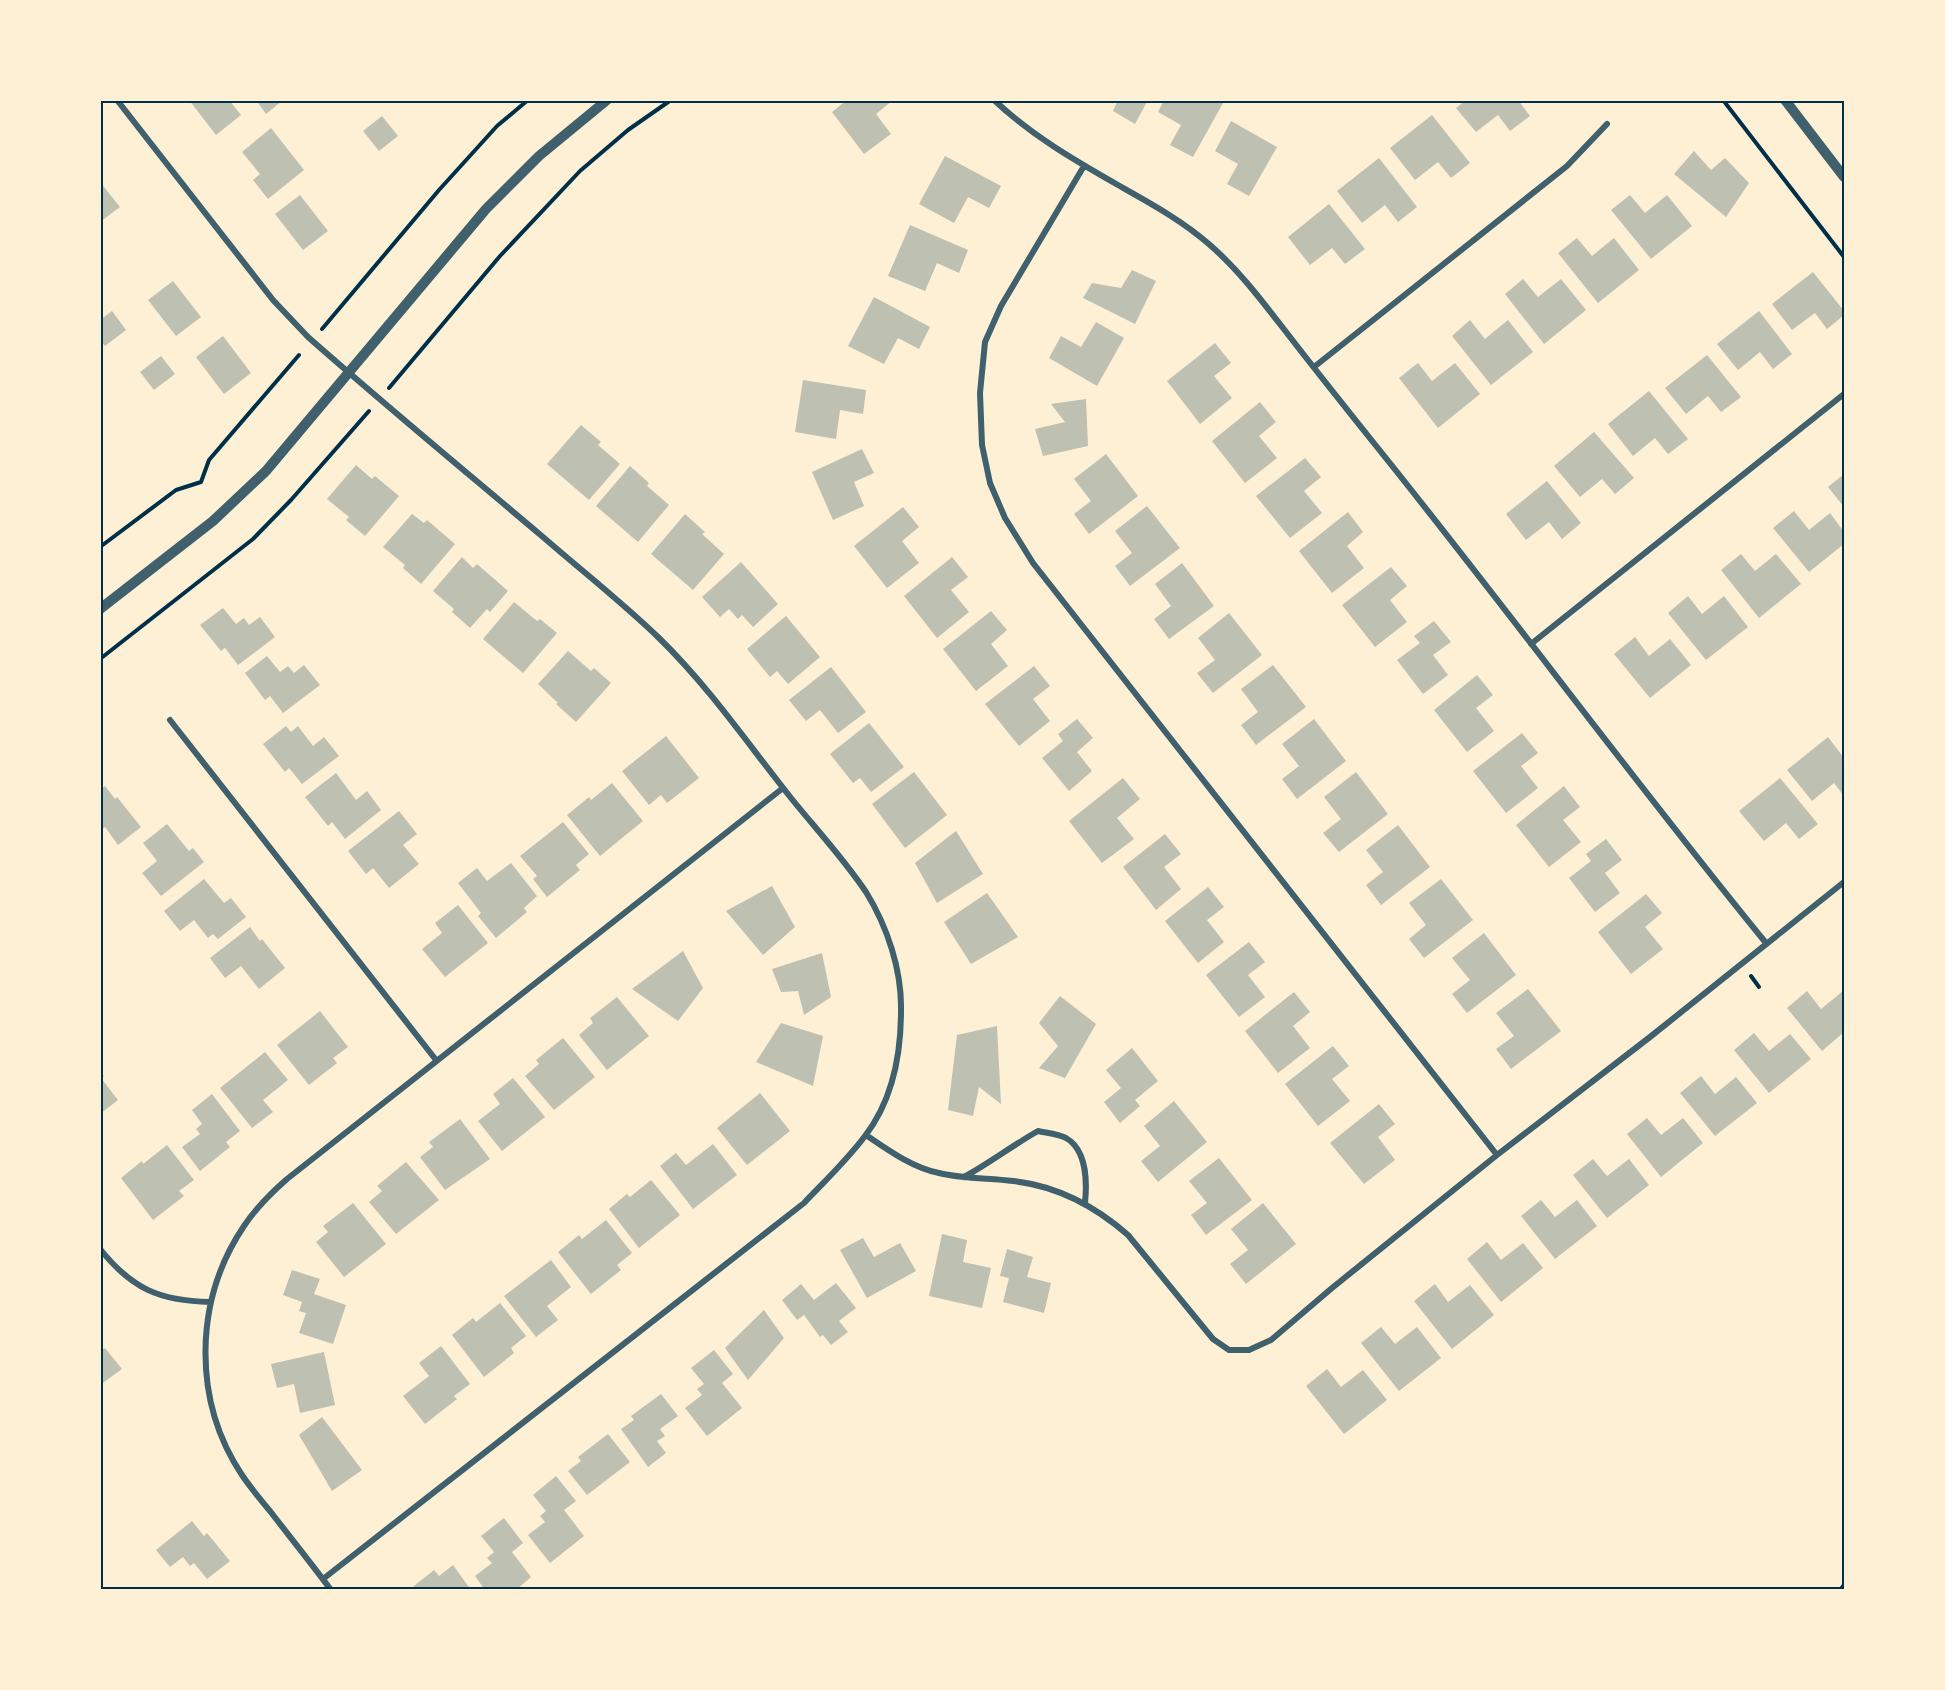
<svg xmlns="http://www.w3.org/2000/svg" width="1945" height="1690" font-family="'IBM Plex Sans',sans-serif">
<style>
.building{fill:#bec0b2}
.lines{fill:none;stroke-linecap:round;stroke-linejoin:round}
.path{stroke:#003049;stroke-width:4}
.minor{stroke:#3f606c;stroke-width:6}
.tertiary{stroke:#3f606c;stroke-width:10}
.neatline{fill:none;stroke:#003049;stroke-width:2}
</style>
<rect width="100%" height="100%" fill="#fdf0d5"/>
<path class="building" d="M189,100h40l12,15 -25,20z
M256,100h27l-17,14z
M847,100h46l-17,14 15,20 -27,20 -32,-42z
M1118,100h30l-13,24 -22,-13z
M1164,100h54l5,3 -30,54 -23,-12 11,-20 -23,-13z
M1466,100h52l12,16 -20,15 -12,-16 -22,17 -20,-24z
M1432,115l38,48 -19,15 -13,-16 -23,18 -25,-32z
M382,116l16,20 -19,15 -16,-20z
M1231,121l46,26 -28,49 -22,-12 11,-20 -23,-13z
M271,128l33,42 -36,29 -15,-19 7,-6 -18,-22z
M1694,151l17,19 14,-12 24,25 -23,34 -52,-43z
M945,156l56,30 -12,22 -21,-11 -14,26 -35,-19z
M1379,158l38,49 -19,15 -13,-17 -23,18 -25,-32z
M100,182l20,25 -20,15z
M300,195l28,36 -25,19 -28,-36z
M1630,195l15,18 22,-18 25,31 -41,33 -40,-49z
M1329,204l36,45 -20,15 -13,-16 -22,17 -22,-28z
M910,225l58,25 -9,23 -22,-10 -12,28 -37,-15z
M1577,238l15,18 22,-18 25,32 -41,33 -40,-50z
M1132,270l24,11 -21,43 -52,-26 9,-15 29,5z
M1813,272l31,39v4l-17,14 -12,-16 -23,17 -20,-26z
M1523,279l15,18 23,-18 25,31 -42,34 -39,-50z
M173,281l28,36 -25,19 -28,-36z
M874,297l56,30 -11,22 -21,-11 -14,26 -36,-18z
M112,311l14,19 -21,16 -5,-6v-20z
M1759,311l33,43 -19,15 -13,-17 -22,18 -21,-26z
M1470,320l15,19 23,-19 25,32 -42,33 -39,-49z
M1096,322l28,16 -27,48 -48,-28 12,-22 20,11z
M223,336l28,37 -27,21 -28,-37z
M1215,343l16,20 -17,13 18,22 -32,26 -33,-43z
M1707,355l34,42 -20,15 -13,-16 -22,18 -21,-26z
M161,356l14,18 -21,16 -14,-18z
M1418,363l14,18 23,-18 25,31 -42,34 -39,-50z
M803,380l63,10 -3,24 -23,-4 -4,29 -41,-7z
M1649,391l39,48 -20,15 -13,-16 -22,18 -25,-32z
M1086,399l2,47 -45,10 -8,-27 30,-7 -14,-18z
M1260,402l16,20 -17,14 18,22 -32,25 -33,-42z
M581,425l20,17 -3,3 22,19 -31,36 -42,-36z
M1594,432l40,46 -19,16 -13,-15 -22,18 -26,-31z
M862,449l12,24 -20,9 10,24 -31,14 -21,-48z
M1106,454l32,42 -49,38 -15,-20 17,-13 -17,-22z
M1305,458l16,19 -17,14 18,22 -32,25 -34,-42z
M356,465l16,14 3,-3 24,20 -34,40 -19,-16 3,-3 -22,-18z
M630,466l19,17 -2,3 22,19 -31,37 -42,-36z
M1844,474v33l-16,-20z
M1547,481l34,42 -19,16 -13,-17 -23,18 -20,-26z
M1147,506l33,42 -50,38 -15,-20 17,-13 -17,-22z
M903,507l16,20 -17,14 17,22 -32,25 -33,-42z
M1794,511l15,19 21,-17 14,19v12l-35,28 -36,-44z
M1348,512l15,20 -16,14 17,22 -32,25 -33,-42z
M412,514l12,9 3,-3 28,24 -34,40 -18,-16 2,-3 -22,-18z
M685,514l20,18 -3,2 22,20 -31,36 -42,-36z
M1741,554l14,17 21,-17 25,30 -42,34 -38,-48z
M462,557l11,11 4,-4 31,27 -18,21 -3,-3 -17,19 -18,-16 2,-3 -21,-18z
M952,557l16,20 -17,13 18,22 -32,26 -33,-42z
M741,562l37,42 -25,23 -11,-12 -4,4 -9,-10 -9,8 -18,-20z
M1182,563l32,43 -45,33 -15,-20 17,-13 -16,-22z
M1391,567l16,19 -17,14 17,22 -32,25 -33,-42z
M1688,596l14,18 22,-18 24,31 -42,33 -38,-47z
M514,602l23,19 3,-2 17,14 -34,40 -40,-34z
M223,608l13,16 8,-6 5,7 11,-8 15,20 -37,28 -13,-17 -4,3 -21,-26z
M991,611l16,19 -16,14 17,22 -32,25 -33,-42z
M1229,613l33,42 -49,38 -16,-20 18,-13 -17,-22z
M786,616l34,41 -32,27 -11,-13 -7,6 -23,-28z
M1434,621l17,21 -18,13 15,20 -25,19 -26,-34 23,-17 -6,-7z
M1635,637l14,19 21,-17 21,26 -41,33 -36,-44z
M568,651l23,20 3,-3 17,15 -35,39 -20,-18 2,-1 -20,-19z
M267,656l13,16 8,-6 6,7 10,-8 16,20 -37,28 -13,-17 -5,4 -20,-27z
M1273,665l33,42 -50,38 -15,-20 17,-13 -17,-23z
M1034,666l16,20 -17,13 17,22 -31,25 -34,-42z
M831,667l35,45 -28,21 -18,-23 -14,11 -17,-21z
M1477,675l16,20 -17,13 18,23 -27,21 -33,-42z
M1077,719l16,19 -16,14 15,19 -23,20 -27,-33 21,-17 -5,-7z
M1314,719l32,42 -49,38 -15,-20 17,-13 -17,-22z
M869,723l35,44 -33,25 -11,-14 -7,5 -23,-29z
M286,726l5,6 7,-6 15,20 11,-9 15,19 -37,28 -13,-16 -4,4 -22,-28z
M1522,733l16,20 -17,13 17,22 -32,25 -33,-42z
M666,736l33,42 -32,25 -6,-8 -12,10 -27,-34z
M1828,737l16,21v38l-10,-13 -22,18 -25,-31z
M914,772l33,43 -42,33 -33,-44z
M1356,772l32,42 -49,38 -16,-19 18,-14 -17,-22z
M336,773l20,27 11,-9 14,19 -36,29 -13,-17 -4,4 -23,-29z
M1123,778l17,21 -23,19 17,21 -32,24 -33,-42z
M1780,778l38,46 -19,15 -13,-16 -22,18 -25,-30z
M612,783l31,38 -43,35 -33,-41 22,-18 2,3z
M105,786l10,13 2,-2 24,30 -23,18 -13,-18 -5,4v-41z
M1564,786l16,21 -17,13 18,22 -32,25 -33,-42z
M399,811l18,23 -14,11 16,19 -30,24 -16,-20 -7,6 -18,-23z
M563,822l26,32 -13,11 4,5 -33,27 -14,-18 4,-3 -17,-20z
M167,824l22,27 4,-3 11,14 -43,34 -19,-23 15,-12 -14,-18z
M1398,825l32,42 -49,38 -15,-20 17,-13 -17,-22z
M956,831l27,43 -46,29 -22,-40z
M1165,834l16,20 -17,13 17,22 -25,21 -33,-43z
M1606,839l16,21 -17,13 15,20 -25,19 -26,-34 22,-17 -5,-7z
M511,863l26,33 -13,12 3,4 -31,26 -18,-22 3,-3 -23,-30 19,-15 10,13z
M204,879l20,24 7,-5 15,19 -28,22 -5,-5 -5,4 -14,-18 -14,11 -16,-20z
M1441,879l32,41 -49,38 -15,-19 17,-14 -17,-22z
M772,886l23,41 -32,28 -37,-44z
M1208,887l16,20 -17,13 17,22 -26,21 -33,-42z
M987,893l31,44 -47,27 -27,-42z
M1646,894l16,19 -17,14 18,22 -32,25 -33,-42z
M458,905l30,38 -43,34 -23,-28 20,-16 -7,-10z
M250,927l10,14 2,-2 23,29 -26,21 -18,-23 -16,12 -15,-20z
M1484,933l32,42 -49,38 -15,-19 18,-14 -18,-22z
M1249,942l16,20 -17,13 17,22 -26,20 -33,-42z
M683,951l20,37 -25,33 -46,-32z
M822,953l9,44 -27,18 -6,-24 -17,1 -9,-23z
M1528,989l33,42 -50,38 -15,-20 18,-13 -18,-23z
M1807,991l14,18 22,-18 1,2v39l-22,19 -35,-43z
M1294,992l16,20 -17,14 17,22 -32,25 -33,-42z
M1060,996l36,28 -31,54 -26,-10 19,-22 -19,-23z
M617,997l32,39 -42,34 -28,-35 14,-12 -3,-5z
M320,1011l28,36 -15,11 4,5 -28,22 -32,-40z
M781,1023l42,13 -10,50 -57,-24z
M997,1026l4,78 -22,-17 -6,29 -25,-6 9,-75z
M1754,1033l15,18 21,-17 21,25 -42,34 -35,-43z
M563,1038l32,39 -41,33 -29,-34 14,-12 -3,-4z
M1333,1046l16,20 -17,13 18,22 -32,25 -33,-42z
M1132,1048l26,33 -23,19 5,6 -20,17 -16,-21 17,-14 -15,-18z
M265,1052l23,28 -25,20 10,12 -21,16 -32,-40z
M100,1072l4,4 -3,2 17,22 -18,14z
M1701,1076l14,18 21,-17 21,26 -42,33 -35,-43z
M513,1078l32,39 -43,34 -24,-30 22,-17 -7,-10z
M760,1093l30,38 -43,34 -30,-37z
M212,1094l28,37 -14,11 4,5 -30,24 -18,-24 18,-13 -4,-5 6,-5 -10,-14z
M1174,1101l33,41 -49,40 -17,-21 19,-15 -16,-20z
M1379,1104l16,20 -17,13 17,23 -31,24 -34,-41z
M1647,1118l14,17 22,-17 20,25 -42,34 -34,-43z
M460,1119l30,40 -45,31 -25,-33 13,-10 -4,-5z
M713,1144l24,31 -44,34 -33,-43 16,-13 10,12z
M167,1145l27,35 -15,11 5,5 -31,24 -32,-42 21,-17 1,3z
M1219,1158l33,42 -46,35 -15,-20 16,-12 -18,-22z
M1593,1159l14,17 22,-17 20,26 -42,33 -34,-43z
M406,1162l33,38 -43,34 -27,-32 13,-11 -5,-5z
M651,1180l29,35 -41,33 -30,-39 18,-15 3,3z
M1541,1200l14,17 22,-17 20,26 -42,33 -34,-43z
M353,1203l33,41 -42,33 -28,-35 12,-10 -5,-6z
M1263,1203l33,41 -50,40 -16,-20 18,-14 -17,-21z
M606,1220l26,33 -15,12 4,5 -30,24 -33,-42 21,-17 3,4z
M942,1234l25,6 -4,22 28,6 -9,40 -53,-12z
M863,1238l11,19 26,-14 16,28 -49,27 -27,-48z
M1487,1242l14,18 22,-17 20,25 -42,34 -34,-43z
M1007,1249l26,8 -6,20 24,6 -7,30 -41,-11 6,-24 -9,-2z
M551,1260l20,27 -24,19 11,14 -22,17 -32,-41z
M292,1270l28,9 -6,15 32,11 -13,39 -34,-11 7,-20 -7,-2 3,-9 -19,-7z
M836,1283l20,25 -17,13 9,11 -17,13 -8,-10 -3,2 -16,-22 -7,5 -15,-20 19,-16 13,16z
M1435,1284l13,18 22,-17 24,30 -42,34 -38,-48z
M500,1303l26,33 -15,12 3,5 -30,24 -32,-42 21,-17 3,4z
M764,1310l20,28 -36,42 -23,-32z
M1381,1327l14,17 22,-17 24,31 -42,33 -38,-48z
M441,1346l29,38 -16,12 3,3 -32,25 -22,-28 26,-20 -10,-13z
M105,1348l17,21 -22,16v-34z
M714,1350l19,24 -11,9 20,25 -35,28 -22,-28 17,-13 -5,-6 7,-5 -13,-16z
M324,1352l11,53 -35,8 -6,-29 -17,4 -6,-24z
M1327,1369l14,18 22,-17 24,30 -43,34 -38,-48z
M661,1394l17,22 -18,13 5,7 -8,5 9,12 -18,14 -27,-38 13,-9 -3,-4z
M322,1417l40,53 -30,21 -33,-56z
M608,1434l22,28 -43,33 -19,-24 13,-10 -3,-4z
M556,1476l20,25 -12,9 20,26 -34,27 -22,-28 17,-13 -5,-6 6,-5 -13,-16z
M504,1518l19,25 -11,9 19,25 -15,13h-31l-10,-14 17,-13 -5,-5 7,-6 -13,-16z
M192,1521l12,15 3,-3 23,28 -23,18 -13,-16 -4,3 -7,-9 -13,10 -14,-17z
M453,1565l18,25h-62l25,-20 5,6z"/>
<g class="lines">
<path class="path" d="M1723,100l121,157
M322,329l117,-139 58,-64 31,-26
M389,388l111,-132 80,-85 48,-41 43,-30
M100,547l76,-57 25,-8 8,-22 90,-105
M100,659l153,-120 38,-39 78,-89
M1751,976l8,11
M1840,1590l4,-5"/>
<path class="minor" d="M117,100l156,200 35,37c77,68 157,134 235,200 39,34 80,66 117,102 49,48 88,105 131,159 25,31 53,61 75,94 21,34 36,78 35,119 0,43 -9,90 -36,125 -18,24 -40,45 -61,67l-481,376
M994,100c37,35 80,60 124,85 32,18 65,36 92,60 31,27 55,60 80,92 27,35 55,70 83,105 133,165 259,337 393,501
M1084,166l-83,140 -16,36 -5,51 2,52 8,38 15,35 28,45 464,592
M1314,367l253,-201 40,-42
M1531,644l313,-250
M170,720l266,340
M866,1135c22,15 47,33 73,38 25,6 50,5 74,8 44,5 82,25 115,54l85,104 16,11h20l22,-10 61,-52 165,-133 153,-118 194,-155
M964,1177c26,-14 49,-32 74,-46 9,2 20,3 28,7 21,12 21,45 19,65
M100,1249c32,40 60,52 110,53
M331,1590c-20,-27 -41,-53 -61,-79 -10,-12 -20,-24 -28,-36 -50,-75 -48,-175 2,-249 12,-18 27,-33 43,-47l496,-391"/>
<path class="tertiary" d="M1785,100l59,77
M100,609l113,-88 53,-50 220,-262 53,-53 68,-56"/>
</g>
<rect width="1945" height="1690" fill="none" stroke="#fdf0d5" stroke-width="204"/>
<rect x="102" y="102" width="1741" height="1486" class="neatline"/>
</svg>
